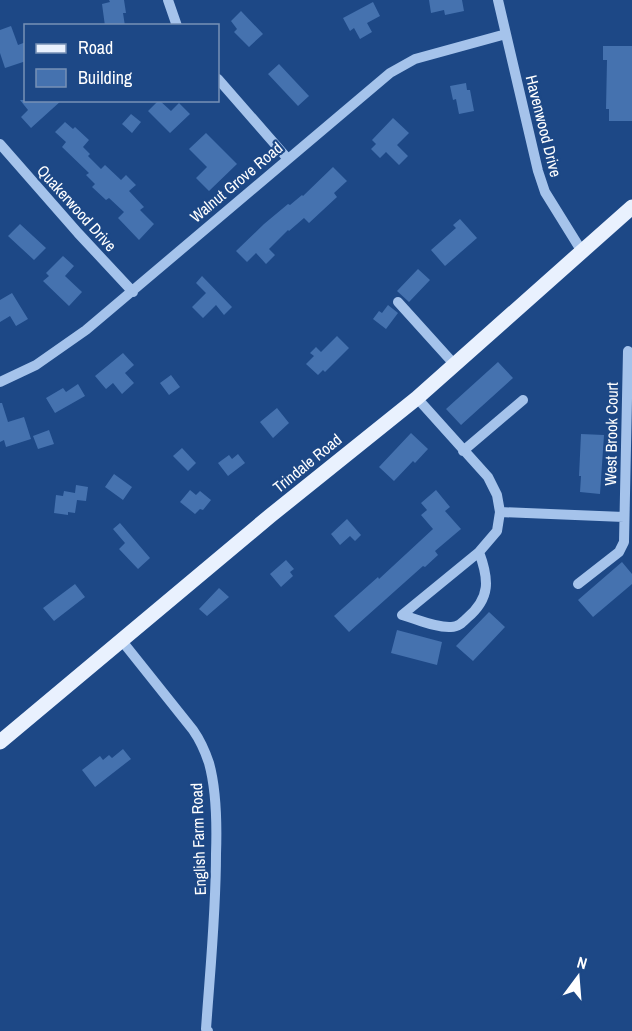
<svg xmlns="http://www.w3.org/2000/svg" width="632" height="1031" font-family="'Archivo Narrow',sans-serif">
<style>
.building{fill:#4572af}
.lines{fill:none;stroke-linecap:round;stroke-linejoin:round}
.minor{stroke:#a5c3eb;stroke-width:10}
.major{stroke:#e9f1fe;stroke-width:15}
.labels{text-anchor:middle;stroke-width:4.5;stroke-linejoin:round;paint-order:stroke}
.street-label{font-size:16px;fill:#fff;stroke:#1d4886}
</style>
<rect width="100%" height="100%" fill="#1d4886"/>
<path class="building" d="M109,0h15l2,13h-3l2,13h-20l-3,-22 8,-2z
M429,0h33l2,11 -19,4 -1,-5 -13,3z
M373,2l7,14 -13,7 5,9 -12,7 -6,-11 -4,3 -7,-13z
M241,11l22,23 -14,13 -15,-15 3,-3 -6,-8z
M11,26l7,19 8,-3v19l-21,7 -5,-15v-23z
M603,46h29v75h-23v-12h-3l1,-49h-4z
M279,64l30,32 -11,10 -30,-32z
M466,83l1,7h3l4,21 -15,3 -3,-15 -3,1 -3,-14z
M20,100h42l-31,28 -10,-11 7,-7z
M159,100l12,11 8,-8 11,11 -20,19 -22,-22z
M131,114l10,8 -9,11 -10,-9z
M393,118l16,15 -12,12 11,11 -9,9 -13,-13 -6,6 -9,-9 5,-5 -4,-4z
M65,122l8,7 2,-2 14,13 -6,7 7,7 -2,2 13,13 4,-4 16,15 5,-5 10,10 -7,6 15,16 -4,3 14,14 -15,16 -21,-22 6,-6 -15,-14 -3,2 -14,-13 3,-3 -9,-9 3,-2 -27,-26 4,-5 -11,-10z
M206,133l31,31 -28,27 -13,-13 11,-11 -18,-18z
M333,167l14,14 -13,12 3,4 -28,26 -5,-5 -15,13 -1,-1 -19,19 6,6 -9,9 -10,-11 -9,9 -11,-11 28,-27 24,-20 2,1 12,-10 1,1z
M460,219l17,19 -32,28 -14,-16 25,-22 -3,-3z
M20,224l26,24 -12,12 -26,-24z
M63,256l11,10 -9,10 17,16 -13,14 -26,-25 6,-5 -3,-3z
M418,269l12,11 -21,22 -12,-11z
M202,276l30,31 -8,8 -8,-10 -13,13 -11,-11 14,-14 -10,-10z
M12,293l16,26 -12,7 -6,-10 -10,6v-22z
M388,305l10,8 -12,16 -13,-10 6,-8 3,2z
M337,336l12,12 -24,24 -2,-2 -5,5 -12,-11 8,-8 -4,-3 6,-6 5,5z
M123,353l11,12 -9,8 9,10 -12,11 -9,-11 -7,6 -11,-13z
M498,362l15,16 -52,47 -15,-16z
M171,375l9,12 -11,8 -9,-12z
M78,384l7,12 -30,17 -9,-15 17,-10 3,4z
M0,403h2l6,19 16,-5 7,22 -25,8 -2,-7 -4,2z
M277,408l12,15 -16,15 -13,-16z
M49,430l5,14 -16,5 -5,-13z
M411,433l17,16 -13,14 -2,-2 -19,20 -15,-14z
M581,434l23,1 -4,59 -20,-2 1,-16h-2z
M182,448l14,15 -8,8 -15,-15z
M238,454l7,9 -17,13 -10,-13 11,-8 3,4z
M114,474l18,13 -9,13 -18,-13z
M76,485l12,2 -2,14 -9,-1 -2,13 -7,-1v3l-14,-2 2,-18 7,1 1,-5 11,2z
M190,490l6,5 4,-4 11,9 -8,10 -3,-1 -5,5 -15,-12z
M436,490l14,17 -5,4 16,18 -26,22 3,4 -13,12 -2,-1 -74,66 -15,-16 44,-39 1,2 54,-50 -12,-14 6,-5 -6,-7z
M347,519l14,16 -6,6 -5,-5 -10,9 -9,-11z
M120,523l30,35 -12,11 -19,-20 6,-6 -12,-14z
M286,560l8,9 -4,3 3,4 -12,11 -11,-13z
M622,562l10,12v10l-39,33 -15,-17z
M75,584l10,13 -31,24 -11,-13z
M219,588l10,9 -22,19 -8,-7z
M489,612l16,15 -32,34 -17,-15z
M397,630l45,12 -5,23 -46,-12z
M123,749l8,10 -36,28 -13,-17 18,-14 3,4 6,-5 3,3z"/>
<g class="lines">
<path class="minor" d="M168,0l9,26
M498,0l40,171 7,21 36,58
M218,79l69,79
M0,144l78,89 55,59
M398,302l56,62
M0,382l36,-17 50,-35 304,-257 25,-14 91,-25
M417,398l71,79 9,18 3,17 -3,19 -18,21
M463,451l60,-51
M500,512l124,5
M479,552c10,27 12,46 -12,66 -5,5 -9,9 -16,9 -15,1 -34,-8 -49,-12z
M578,584l41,-32 5,-10 4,-191
M122,641l71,89c7,10 12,21 16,33 8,29 8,62 7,91 0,59 -6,117 -10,175l2,2"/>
<path class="major" d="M0,742l270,-226 147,-118 215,-191"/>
</g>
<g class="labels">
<g class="street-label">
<text transform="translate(544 126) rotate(76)" y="6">Havenwood Drive</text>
<text transform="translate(236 182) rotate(-40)" y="6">Walnut Grove Road</text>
<text transform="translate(77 208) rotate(48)" y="6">Quakerwood Drive</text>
<text transform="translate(611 434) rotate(-89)" y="6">West Brook Court</text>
<text transform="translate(307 463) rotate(-39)" y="6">Trindale Road</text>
<text transform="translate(198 839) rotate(-92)" y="6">English Farm Road</text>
</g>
</g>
<rect x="24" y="24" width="195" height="78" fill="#1d4886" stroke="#7791b6" stroke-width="1.5"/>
<rect x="36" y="44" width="30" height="9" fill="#e9f1fe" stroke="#7791b6" stroke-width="1.5"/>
<text x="78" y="54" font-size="18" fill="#ffffff">Road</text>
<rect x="36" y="69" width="30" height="18" fill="#4572af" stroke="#7791b6" stroke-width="1.5"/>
<text x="78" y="84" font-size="18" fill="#ffffff">Building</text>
<g transform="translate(578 977) rotate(16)" stroke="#1d4886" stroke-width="4.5" paint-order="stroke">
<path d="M0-4.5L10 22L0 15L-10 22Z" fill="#ffffff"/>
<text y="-9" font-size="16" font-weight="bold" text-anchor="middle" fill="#ffffff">N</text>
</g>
</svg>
